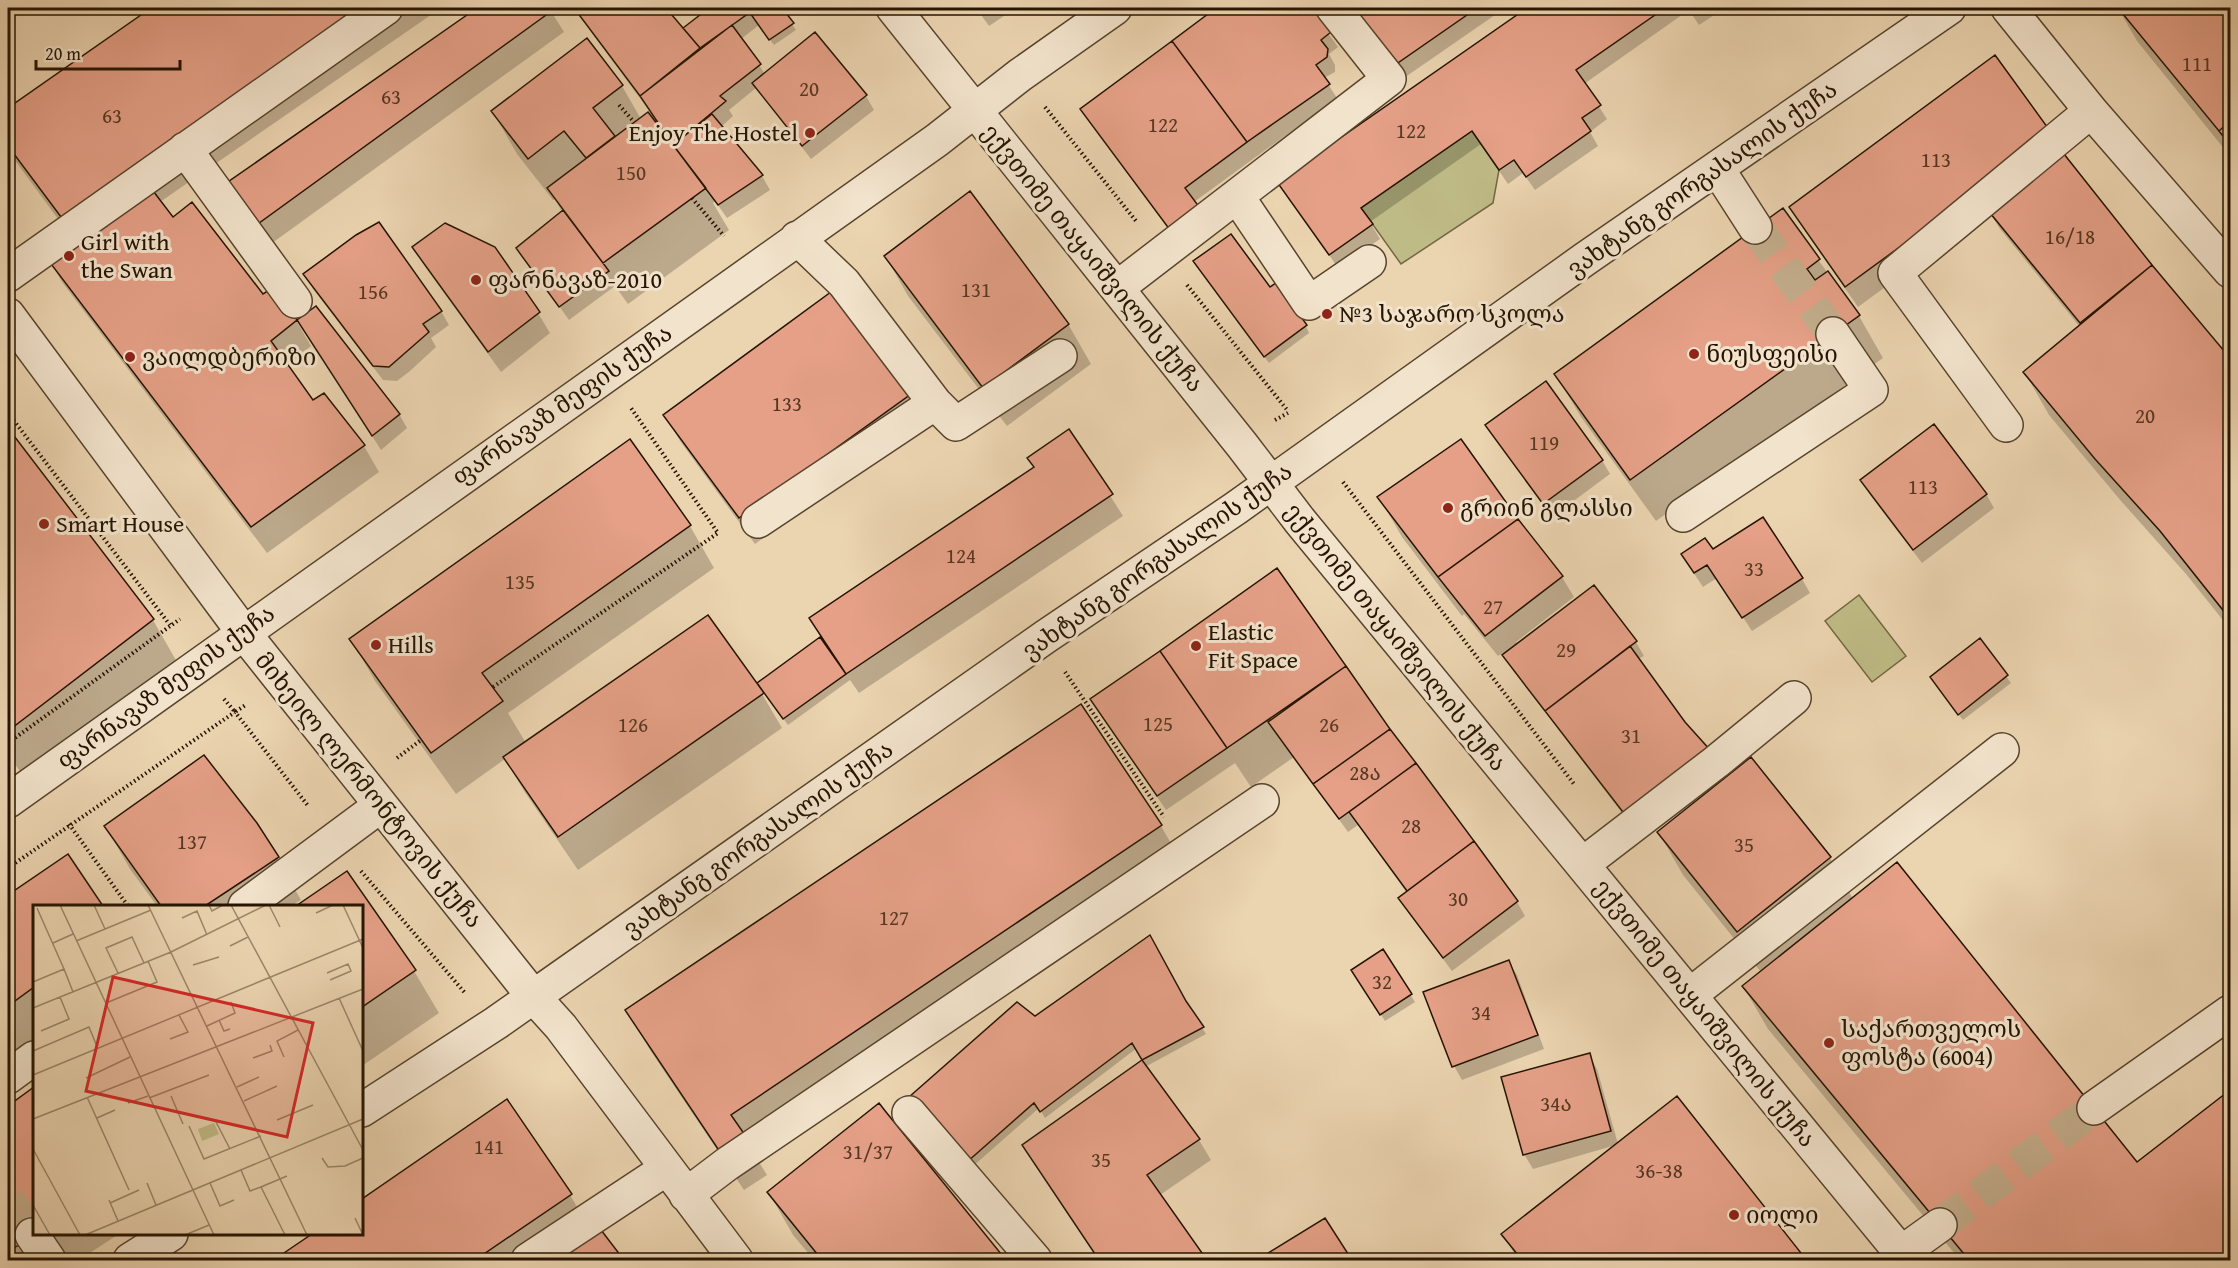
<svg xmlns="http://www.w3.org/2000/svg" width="2238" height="1268" font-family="'Gentium Book Plus','Noto Serif Georgian',serif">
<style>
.green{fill:#bfbb86;stroke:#726843;stroke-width:1.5}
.shadow{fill:#0003}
.building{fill:#e5a087;stroke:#261400;stroke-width:1.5}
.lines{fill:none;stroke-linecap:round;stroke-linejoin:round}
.minor-tunnel{stroke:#c4ae8d;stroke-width:33;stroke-dasharray:33 16;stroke-linecap:butt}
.minor-casing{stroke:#57442c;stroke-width:36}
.path{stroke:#261400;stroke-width:4;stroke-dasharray:1.5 3;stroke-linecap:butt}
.minor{stroke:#f2e3cc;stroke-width:33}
.poi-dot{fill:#8f2418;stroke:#f2e3cc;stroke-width:2}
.labels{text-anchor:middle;stroke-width:6;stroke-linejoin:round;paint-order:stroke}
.number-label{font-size:21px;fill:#563722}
.poi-label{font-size:24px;fill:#261400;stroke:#f2e3cc;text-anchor:start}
.street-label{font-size:24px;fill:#261400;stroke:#f2e3cc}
.inset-road{fill:none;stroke:#9c876a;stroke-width:1.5}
.view{fill:#d62828;fill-opacity:0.15;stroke:#d62828;stroke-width:3}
.inset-edge{fill:none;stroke:#261400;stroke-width:3}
</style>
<rect width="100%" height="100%" fill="#ebd4b0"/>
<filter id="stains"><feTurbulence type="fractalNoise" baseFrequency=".00333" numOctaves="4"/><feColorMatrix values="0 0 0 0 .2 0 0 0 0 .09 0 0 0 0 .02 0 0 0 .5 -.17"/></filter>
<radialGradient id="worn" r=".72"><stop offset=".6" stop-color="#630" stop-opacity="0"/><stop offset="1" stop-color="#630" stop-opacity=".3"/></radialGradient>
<path class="green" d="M1472,131l27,39 -6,33 -92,61 -40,-56z
M1859,595l47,61 -34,26 -47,-61z"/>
<path class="shadow" d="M154,8h287l-281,194 13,18 90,76 33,24 15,26 -24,20 26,36 11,-7 40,51 15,26 -112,81 -205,-271 -15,-26 25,-18 -64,-87v-41z
M479,8h70l15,24 -296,214 -41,-61z
M574,8h90l19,23 28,-23h69l16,22 -22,15 -15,-20 -18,14 24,35 101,22 8,14 -63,49 -55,-71 -27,22 4,6 -12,11 41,49 8,14 -43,28 -12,-17 -2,2 16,27 -101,74 -13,-18 -46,34 -51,-72 44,-36 -7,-13 -2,1 -36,-46 -24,-42 93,-72 36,46 19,33 9,-7z
M976,8h40l-27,18z
M1217,8h93l28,39 -9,7 6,11v7l-11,6 13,20 -143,104 -15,41 -89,-120 -8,-14z
M1350,8h155l-104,72z
M1530,8h195l-26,17 -10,-15 -105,74 23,35 -17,13 8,14 -63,44 -12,-17 -15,11 -27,-40 -111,78 10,17 -42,29 -59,-86z
M2118,8h112v148l-93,-115z
M2063,155l88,111 79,94v269l-44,-55 -65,-73 -72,-86 -24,-42 55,-46 -80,-98 -11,-18 -131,96 -55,-79 -12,-20z
M1782,210l77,106 24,42 -227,163 -75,-104 -25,-42z
M414,248l124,65 12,20 -49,39 -75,-104z
M886,257l182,67 23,40 -84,62 -99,-130z
M1199,269l71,20 36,37 3,7 -40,30z
M305,275l136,36 8,14 -18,13 5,9 -26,24 -13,10 -14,-1 -70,-91z
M307,334l92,80 8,14 -26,22z
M910,394l15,27 -170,123 -75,-103 -15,-26z
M1487,426l115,34 8,14 -58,43z
M8,430l145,190 24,42 -152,116 -17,-23z
M1069,431l54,85 -264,177 -9,-13 -62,45 -24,-32 -2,1 20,34 -204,142 -54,-79 -19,-32 -49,35 -81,-113 -24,-42 278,-198 61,85 24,42 -206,145 18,30 234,-52 2,-2 -4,-6 63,-45 -10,-19 224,-150z
M1862,481l124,13 8,14 -72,55 -52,-68z
M1379,497l138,24 45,56 12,20 -58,45 2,2 76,-57 42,55 8,14 -6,3 -3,171 -123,-161 -9,-16 -5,3 -34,-42 -2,2 -60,-79z
M1713,551l89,28 8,14 -58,38 -35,-53 -14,9 -12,-18z
M1276,571l139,193 102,138 8,14 -73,55 -44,-59 -8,-14 7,-5 -49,-68 -10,7 -54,-75 -43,30 -16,-24 -69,47 -74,-110z
M1979,640l32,43 -48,37 -28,-36z
M1081,706l80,120 23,40 -430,288 13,21 -23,15 -94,-140 -23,-40z
M1751,759l79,99 23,41 284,265 93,-72v168h-270l-192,-231 -25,-43 18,-14 -78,-97 -24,-42z
M106,827l171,31 24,42 -10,6h-134l-27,-37z
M67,856l35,50h-68v140l-26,19v-168z
M346,874l68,97 25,42 -77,53v-160h-64z
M1383,951l32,51 -30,19 -32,-51z
M1508,961l9,14 27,74 -82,31 -8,-14z
M1186,1003l20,31 -61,33 54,73 12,20 -51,35 46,65h-107l-75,-115 120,-85 -7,-12 -92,70 -6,-10 -68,60 -57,-64 121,-86z
M1589,1055l8,14 21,75 182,110 4,6h-286l-15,-26 113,-89 -83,24 -9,-15z
M34,1088v146h85l-40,26h-71v-153z
M506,1101l64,94 24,41 6,-4 22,28h-347l40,-26h47v-33z
M878,1105l126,155h-190l-21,-25 -24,-42z
M1324,1220l26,40h-90z"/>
<path class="building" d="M151,8h221l-308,213 -56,-75v-38z
M477,8h74l2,2 -298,216 -30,-42z
M574,8h92l34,40 -60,48z
M709,8h47l-56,40 -17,-20z
M756,8h26l12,15 -25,17 -19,-27z
M1216,8h96l19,24 -10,8 7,9 -1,8 -11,8 14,19 -83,58 -75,-101z
M1350,8h127l-85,59z
M1527,8h138l-89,62 25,35 -19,13 9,13 -65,46 -12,-17 -15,10 -27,-39 -111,77 12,16 -44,31 -52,-73z
M2118,8h112v113l-11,10z
M732,25l29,39 -41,32 6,5 -53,44 -33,-49z
M815,32l52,63 -65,51 -50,-63z
M587,38l36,47 -30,23 22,28 -29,22 -22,-27 -36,28 -37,-48z
M1172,41l75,101 -62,46 15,20 -30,22 -90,-121z
M1995,55l58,80 -208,152 -56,-80z
M648,112l58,76 -103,75 -56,-75z
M712,114l51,61 -45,30 -45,-60z
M2230,121v24l-11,-14z
M2060,149l92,116 -72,58 -94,-115z
M147,183l26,34 19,-15 71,92 11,-7 23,33 -26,21 42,59 11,-7 41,52 -114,82 -206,-271z
M970,191l99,133 -86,64 -99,-132z
M1783,208l37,51 -13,10 8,11 13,-9 32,44 -230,165 -76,-106z
M563,210l46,61 -50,36 -43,-59z
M379,222l63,89 -19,13 6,8 -40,35 -16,-1 -70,-92 53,-39z
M445,223l50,24 45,65 -52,40 -76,-105z
M1231,234l39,53 6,-4 31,42 -43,32 -71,-96z
M2152,265l78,93v261l-70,-88 -65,-72 -72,-87z
M835,289l76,105 -172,124 -76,-103z
M316,306l84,108 -28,22 -75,-116z
M1546,381l57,79 -60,44 -58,-79z
M1934,424l53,70 -74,56 -53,-70z
M8,428l146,191 -146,112z
M1069,429l44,65 -267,180 -37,-56 225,-151 -7,-9z
M630,439l61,86 -209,148 21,28 -72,52 -82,-114z
M1461,439l57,80 -80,58 -61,-80z
M1763,517l40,61 -61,40 -35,-53 -13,8 -13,-19 24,-16 8,11z
M1518,519l45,57 -78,60 -47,-59z
M1277,568l69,98 -119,82 -67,-97z
M1594,585l43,56 -92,70 -43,-56z
M708,615l56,78 -206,144 -55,-80z
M820,637l26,37 -63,45 -26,-36z
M1980,638l28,37 -50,40 -28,-38z
M1630,646l55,76 26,29 -85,65 -81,-105z
M1160,651l67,97 -70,48 -67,-97z
M1346,666l44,63 -77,55 -45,-62z
M1081,704l81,121 -431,290 14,20 -25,17 -95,-142z
M1390,729l26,34 -77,56 -26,-35z
M204,755l53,68 22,34 -74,49h-44l-57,-80z
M1751,757l80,100 -94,75 -80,-100z
M1416,763l58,78 -67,50 -58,-79z
M1474,841l44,60 -75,57 -45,-60z
M68,854l35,52h-69v81l-26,19v-111z
M1897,862l240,300 93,-72v170h-261l-227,-274z
M347,871l69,99 -54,37v-101h-66z
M1150,935l36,66 18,26 -62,33 -10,-17 -92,69 -6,-9 -67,59 -58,-65 108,-95 18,14z
M1383,949l29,45 -32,21 -29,-45z
M1509,960l29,75 -86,32 -29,-75z
M1590,1053l21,78 -88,24 -22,-78z
M1142,1060l58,79 -53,36 60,85h-108l-77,-115z
M34,1087l1,147 -21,14 -6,-9v-133z
M1677,1096l124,157 -10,7h-269l-21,-26z
M507,1099l65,95 -97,66h-194l-3,-3 34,-23h50v-35z
M879,1103l7,9 120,148h-184l-55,-68z
M1325,1218l27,42h-95z
M601,1230l23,30h-73z"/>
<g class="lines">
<path class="minor-tunnel" d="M1755,227l78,107
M8,1200l24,35
M1940,1225l154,-117"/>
<defs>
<path id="minor" d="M893,8l349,437 58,76 607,739
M2008,8l83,103 139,160
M185,149l110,152
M1717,168l38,59
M1237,196l72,107 60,-41
M8,275l378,-267
M1117,288l272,-209 -56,-71
M8,315l235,317 290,364 28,31 175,233
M935,403l21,21 104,-68
M2006,425l-111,-152 196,-162
M1683,515l188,-125 -38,-56
M758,521l177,-118 -91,-120 -47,-45
M8,801l929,-661 83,-65 95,-67
M1583,864l133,-102 78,-64
M245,906l135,-100
M1690,995l312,-245
M8,1077l26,-19
M2094,1108l136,-96
M362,1110l134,-87 549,-386 191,-129 349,-249 364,-251
M909,1113l126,147
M686,1195l41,-31 535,-363
M32,1235l17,25
M1901,1253l39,-28
M130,1260l41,-26
M528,1260l138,-91"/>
</defs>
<use href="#minor" class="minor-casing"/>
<path class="path" d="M619,105l15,17
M1045,107l91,114
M692,198l32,38
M1187,285l101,126
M8,413l162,212
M1275,420l13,-7
M1343,482l231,302
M1065,672l99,145
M493,687l225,-154 -87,-125
M224,699l11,13 12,-8
M8,743l172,-124
M397,758l24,-18
M69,824l59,82
M8,868l227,-156 74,95
M361,871l104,122"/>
<use href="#minor" class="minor"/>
</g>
<g class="poi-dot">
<circle cx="810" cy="133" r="6"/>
<circle cx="69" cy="256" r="6"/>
<circle cx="476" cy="280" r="6"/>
<circle cx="1327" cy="314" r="6"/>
<circle cx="1694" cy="354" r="6"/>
<circle cx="130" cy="357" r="6"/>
<circle cx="1448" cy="508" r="6"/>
<circle cx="44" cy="524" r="6"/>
<circle cx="376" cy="645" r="6"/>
<circle cx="1196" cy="646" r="6"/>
<circle cx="1829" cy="1043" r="6"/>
<circle cx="1734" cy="1215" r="6"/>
</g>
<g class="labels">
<g class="number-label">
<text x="2197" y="71">111</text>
<text x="809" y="96">20</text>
<text x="391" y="104">63</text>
<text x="112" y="123">63</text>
<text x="1163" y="132">122</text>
<text x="1411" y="138">122</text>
<text x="1936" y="167">113</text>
<text x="631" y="180">150</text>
<text x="2070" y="244">16/18</text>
<text x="976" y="297">131</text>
<text x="373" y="299">156</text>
<text x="787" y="411">133</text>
<text x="2145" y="423">20</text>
<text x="1544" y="450">119</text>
<text x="1923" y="494">113</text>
<text x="961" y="563">124</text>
<text x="1754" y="576">33</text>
<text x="520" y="589">135</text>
<text x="1493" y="614">27</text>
<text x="1566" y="657">29</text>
<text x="1158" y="731">125</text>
<text x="633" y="732">126</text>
<text x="1329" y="732">26</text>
<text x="1631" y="743">31</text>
<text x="1365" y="780">28ა</text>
<text x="1411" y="833">28</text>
<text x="192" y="849">137</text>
<text x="1744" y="852">35</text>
<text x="1458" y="906">30</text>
<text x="894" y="925">127</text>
<text x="1382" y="989">32</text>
<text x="1481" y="1020">34</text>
<text x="1556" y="1111">34ა</text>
<text x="489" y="1154">141</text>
<text x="868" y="1159">31/37</text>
<text x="1101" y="1167">35</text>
<text x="1659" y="1178">36-38</text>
</g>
<g class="poi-label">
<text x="798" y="141" text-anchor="end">Enjoy The Hostel</text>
<text x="81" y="250">Girl with<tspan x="81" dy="28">the Swan</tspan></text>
<text x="488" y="288">ფარნავაზ-2010</text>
<text x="1339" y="322">№3 საჯარო სკოლა</text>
<text x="1706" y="362">ნიუსფეისი</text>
<text x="142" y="365">ვაილდბერიზი</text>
<text x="1460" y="516">გრიინ გლასსი</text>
<text x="56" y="532">Smart House</text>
<text x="1208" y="640">Elastic<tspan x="1208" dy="28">Fit Space</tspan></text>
<text x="388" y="653">Hills</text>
<text x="1841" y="1037">საქართველოს<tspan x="1841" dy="28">ფოსტა (6004)</tspan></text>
<text x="1746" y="1223">იოლი</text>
</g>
<g class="street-label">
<text transform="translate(1702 179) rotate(-35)" y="8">ვახტანგ გორგასალის ქუჩა</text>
<text transform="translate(1093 258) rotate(51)" y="8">ექვთიმე თაყაიშვილის ქუჩა</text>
<text transform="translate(562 405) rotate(-35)" y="8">ფარნავაზ მეფის ქუჩა</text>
<text transform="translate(1157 561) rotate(-35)" y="8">ვახტანგ გორგასალის ქუჩა</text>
<text transform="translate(1396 637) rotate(51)" y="8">ექვთიმე თაყაიშვილის ქუჩა</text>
<text transform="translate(166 687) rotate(-36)" y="8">ფარნავაზ მეფის ქუჩა</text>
<text transform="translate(369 790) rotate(51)" y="8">მიხეილ ლერმონტოვის ქუჩა</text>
<text transform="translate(758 839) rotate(-35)" y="8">ვახტანგ გორგასალის ქუჩა</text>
<text transform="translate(1705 1013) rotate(51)" y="8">ექვთიმე თაყაიშვილის ქუჩა</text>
</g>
</g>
<g transform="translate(33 905)">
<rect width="330" height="330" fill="#ebd4b0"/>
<path d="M181,218l5,11 -17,7 -4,-12z" fill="#bfbb86"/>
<path class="inset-road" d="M27,0l154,330M61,0l11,24M115,0l159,330M176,0l3,6 11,-6M198,0l132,245M236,0l11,22M310,0l20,43M4,3l27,61M283,8l17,-8M149,13l15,-7 10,24M43,36l75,-31M20,38l20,-9M197,41l18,-9M160,60l26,-8M85,68l-12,-25 26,-11 12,26M294,68l21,-9 3,7 -21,9M0,77l31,-13 9,23M306,93l24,53M73,98l51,-21 -9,-21M0,103l138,-56 95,-47M186,115l5,11 6,-2M174,121l28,-13 -4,-11M8,126l28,-12 -9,-22M137,134l18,-7 -9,-17M0,146l56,-24 9,22M251,152l-7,-16 21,-11M220,153l19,-7 -2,-6M0,170l330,-136M53,173l44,-21M204,182l22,-10M138,191l12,28M54,192l42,93M116,193l60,-23M211,196l33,-15M95,198l20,-7M64,213l18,-8M0,214l330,-130M182,215l15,29M244,215l36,-15M156,221l15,33 57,-23M0,244l47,86M289,253l6,9 17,-1 18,-8M208,265l9,21 11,-4M114,278l9,22M177,278l10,23 14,-6M76,295l9,21M77,298l29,-13M0,300l17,30M322,313l8,17M52,330l278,-116M152,330l24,-10M252,330l-24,-48 26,-11"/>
<path class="view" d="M80,72l200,46 -26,114 -201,-46z"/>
<rect width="330" height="330" class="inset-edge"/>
</g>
<rect width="2238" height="1268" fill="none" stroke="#ebd4b0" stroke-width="30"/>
<rect x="9" y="9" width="2220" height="1250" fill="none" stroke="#261400" stroke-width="3"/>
<rect x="15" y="15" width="2208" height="1238" fill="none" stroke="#261400" stroke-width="1.5"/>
<path d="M36 60v9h144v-9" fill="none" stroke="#261400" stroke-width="3"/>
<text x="45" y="60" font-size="18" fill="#261400" stroke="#f2e3cc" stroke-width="4.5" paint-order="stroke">20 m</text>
<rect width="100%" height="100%" filter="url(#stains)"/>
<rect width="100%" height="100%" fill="url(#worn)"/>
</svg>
